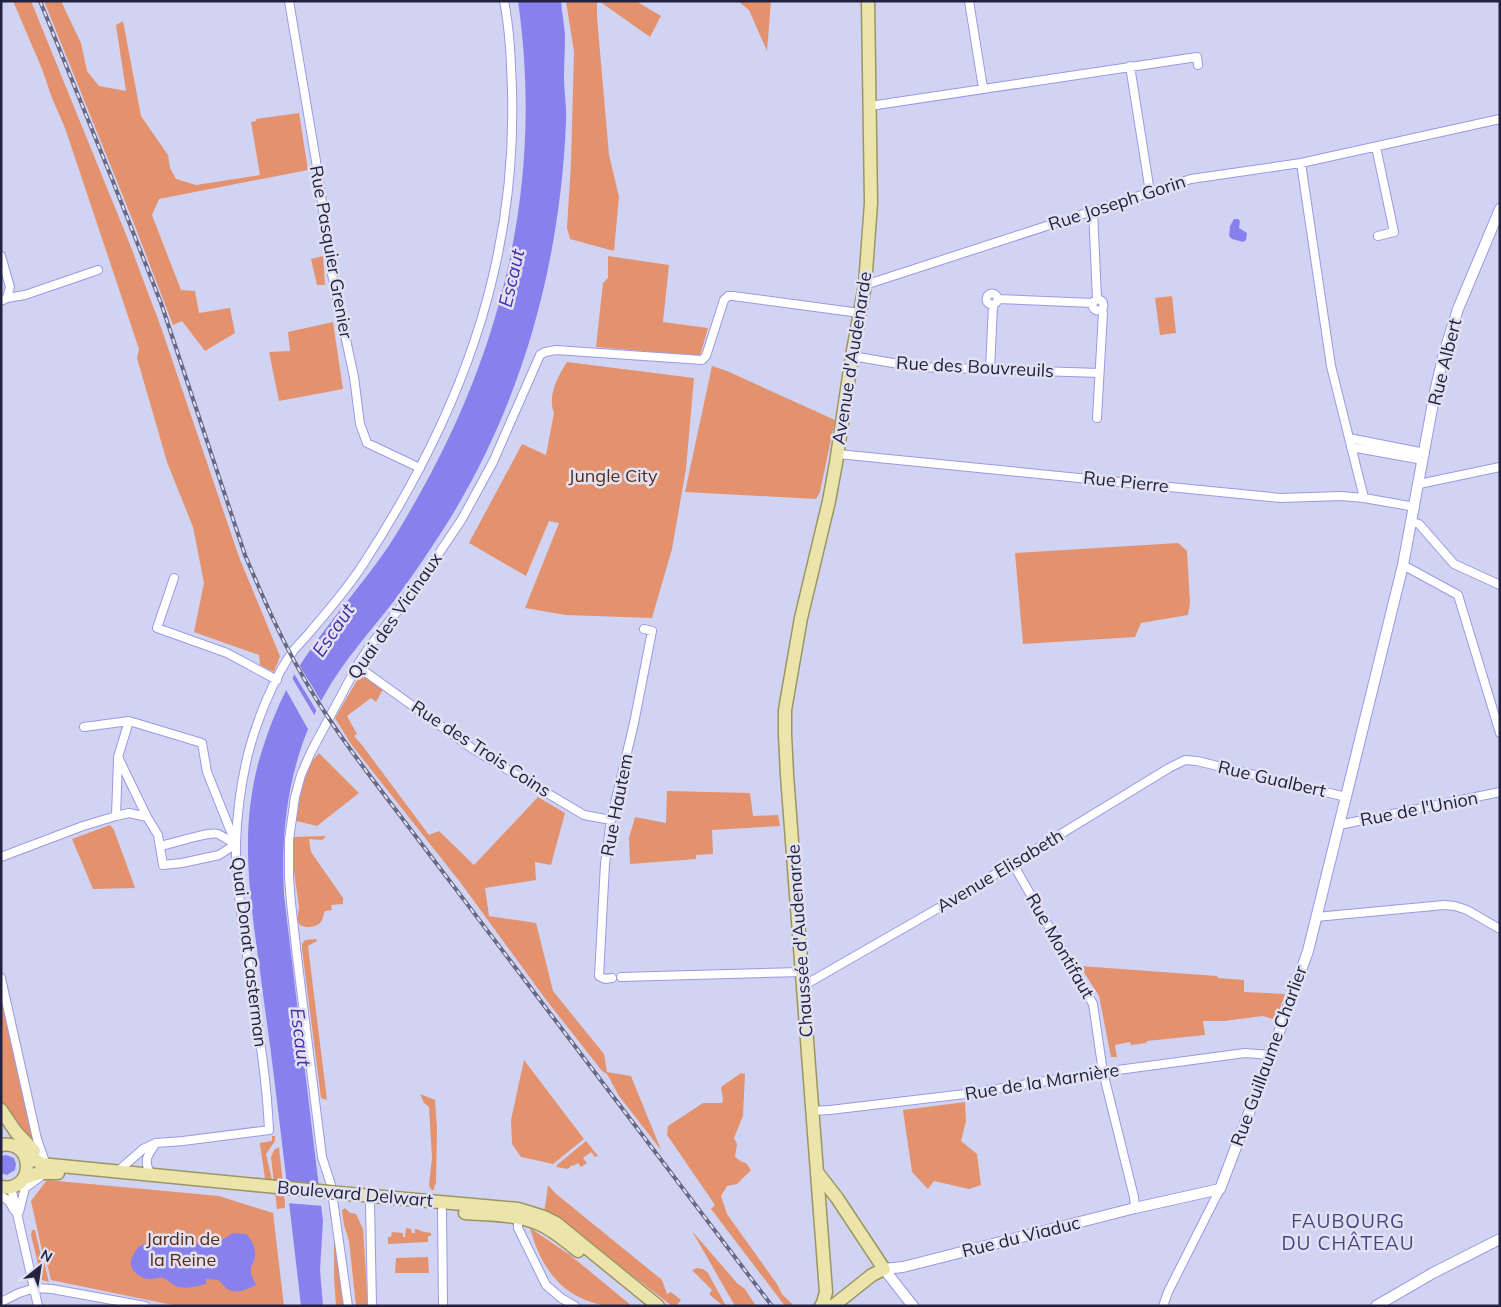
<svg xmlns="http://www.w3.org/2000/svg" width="1501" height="1307" font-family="Mulish,sans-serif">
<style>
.green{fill:#e4926e}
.water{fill:#8780ed}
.pier{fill:#d1d3f3}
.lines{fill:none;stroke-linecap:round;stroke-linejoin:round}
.minor-casing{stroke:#9a99e5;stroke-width:10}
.tertiary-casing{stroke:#9a99e5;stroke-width:12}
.primary-casing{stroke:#9c9562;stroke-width:15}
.minor{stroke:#fff;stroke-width:8}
.tertiary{stroke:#fff;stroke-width:10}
.primary{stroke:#ebe5ac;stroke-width:12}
.rail-casing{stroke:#676786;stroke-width:4}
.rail{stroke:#e1e1f2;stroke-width:2;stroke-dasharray:5.5;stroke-linecap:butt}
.primary-bridge-casing{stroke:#9c9562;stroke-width:15;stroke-linecap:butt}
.primary-bridge{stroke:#ebe5ac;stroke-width:12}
.labels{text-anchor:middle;stroke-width:5;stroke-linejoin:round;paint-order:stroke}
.street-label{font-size:18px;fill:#22213f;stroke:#e1e1f2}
.park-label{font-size:18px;fill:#582a15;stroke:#e1e1f2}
.water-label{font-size:19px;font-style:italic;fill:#452ba9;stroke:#e1e1f2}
.neighbourhood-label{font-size:19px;letter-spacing:1px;fill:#484387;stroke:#e1e1f2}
</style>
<rect width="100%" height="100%" fill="#d1d3f3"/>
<path class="green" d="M13,1h18l98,241 33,88 77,227 41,99 -6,16 -14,-7 -1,-10 -65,-23 10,-49 -11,-56 -26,-65 -30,-104 2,-9 -74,-221 -13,-30 -10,-29z
M44,1h17l20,42 6,28 12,15 27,5 -10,-66 7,-4 18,95 27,39 2,13 6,11 20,6 64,-10 -9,-53 5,-1v-2l43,-6 9,57 -149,29 -7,16 29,75 14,1 4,22 31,-5 5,25 -30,18 -23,-30 -9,4 -40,-104z
M566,1h31v16l12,138 10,42 -5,54 -44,-12 -3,-11 4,-65 3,-111z
M599,1h37l25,15 -11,21z
M738,1h33l-4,50 -18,-41z
M323,256l2,29h-8l-6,-26z
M608,256l61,9 -6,57 45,6 -8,28 -104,-9 7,-64 5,-5z
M1172,296l4,37 -16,2 -5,-37z
M333,322l10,67 -64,12 -10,-49 21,-1 -2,-19z
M567,362l127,16 -8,91 -14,80 -20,69 -86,-3 -41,-7 34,-85 -10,-2 -23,55 -57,-33 53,-99 24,11 8,-42c-7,-17 4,-37 13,-51z
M712,366l15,5 108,49 -15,72 -4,7 -131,-7z
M1178,543l9,8 3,52 -2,12 -47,8 -6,14 -112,7 -8,-91z
M366,676l17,13 -7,13 -5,-4 -24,18 10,18 -3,2 8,9 67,90 10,-4 35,34 64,-68 27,16 -14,52 -16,-3 1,18 -51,8 4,28 47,7 17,68 51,63 3,18 24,4 30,74 -42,-54 -12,-22 -5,-3 -55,-70 -87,-119 -109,-138 -16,-26 24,-41z
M319,753l40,40 -42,33 -21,-5 6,-36 8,-22z
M667,791l83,2 3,23 25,-1 2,11 -68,4 1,24 -17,1v4l-66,5 -1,-26 6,-21 31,6z
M110,825l4,5 21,58 -42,1 -21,-50z
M323,836l3,1 -4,3 -13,-1 2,13 32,46v6l-12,1 1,5 -7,1c-2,4 -2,9 -5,12 -5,5 -15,5 -20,2l-3,-5 2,-13 -5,-36v-34z
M316,939l1,2 -9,5 19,154 -6,-2 -19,-149v-5l3,-4z
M1080,966l137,10 1,2 26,2v12l41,2 -9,26 -13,-4 -39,5h-21l2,14 -58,6 -1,2 -15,2 -1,-3 -15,3 2,12h-6l-12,-61z
M1,994l34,152 -34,-42z
M524,1060l60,79 -31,25 -32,-7 -9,-13 -1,-24z
M741,1073l4,1 -2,42 -9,22 3,6 -2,13 7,5 4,1 5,7 -14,14 -10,2 -6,10 6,18 50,70 5,10 12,12h-9l-74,-97 4,-4 -48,-70 1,-9 35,-23h19l1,-3 -2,-13z
M420,1094l15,6 2,28 -1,55 -3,8 -3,-3 -1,-3 3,-27 -3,-51 -5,-4z
M965,1102l1,19 -5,20 16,13 4,31 -12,4 -35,-8 -6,8 -16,-17 -9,-62z
M272,1136h3v5l-9,13 6,26 -7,-1 -5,-35v-1l12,-2z
M586,1141l12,15 -3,1 -4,-5 -8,6 4,5 -6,4 -3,-4 -5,3 -1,-1 -4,4 -12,-2 1,-2z
M279,1147l6,56v5l-8,1 -6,-52 3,-7z
M47,1180l172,16 54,17 11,93h-107l-126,-26 -6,-24 -2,-1 -12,-54z
M548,1185l7,8 107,87 5,14 4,-2 10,8 -4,5 1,1h-6l-109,-84 -19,-8z
M345,1208l5,5 6,1 7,15 5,77h-12l-7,-65 -5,-16 -2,-15z
M406,1228l5,1 1,4h3v-4l5,1v1l11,2v3h-3v6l-40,2v-7h3l1,-5 11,1v4h2z
M530,1228l40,27 62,51c-9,0 -18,1 -27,0 -5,-1 -10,-3 -14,-4 -35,-11 -52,-41 -61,-74z
M32,1230h3l6,26 2,1 6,25 -7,-2 -11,-45z
M692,1231l45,52 8,6 11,17h-21z
M334,1234l10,72h-8l-2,-29z
M428,1257l1,16h-34l1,-15z
M697,1268l6,1 5,4 18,33h-5l1,-1 -13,-11 3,-4 -20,-20z"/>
<path class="water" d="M518,1h43c1,11 3,23 4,34 0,14 -1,29 -1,43 0,15 3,29 2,44 -6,141 -42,274 -115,395 -18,29 -37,57 -57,84 -24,31 -50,59 -69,93 -35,62 -45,131 -41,201l39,326 -3,49 3,36h-22c-10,-87 -20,-174 -31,-261 -5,-34 -9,-68 -14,-103 -8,-62 -14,-116 2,-178 12,-42 29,-83 55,-118 24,-34 52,-65 75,-99 15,-23 29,-48 42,-72 79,-148 112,-307 88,-474z
M1234,219h4l2,2 -1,7 8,5 -1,7 -3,2 -11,-3 -3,-3 1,-10z
M6,1155l8,3 2,6 -1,6 -8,5 -6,-2v-17z
M233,1233l13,1c7,6 11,18 8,27 -1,4 -3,4 -3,8 -1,5 3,11 5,16 -10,5 -23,11 -32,1 -2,-2 -4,-5 -6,-6l-12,-1v5c-8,2 -18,5 -26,3 -7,-1 -11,-7 -17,-9 -7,-1 -12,3 -19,0 -13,-5 -17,-15 -9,-26 2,-3 2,-4 5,-6 25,-13 50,2 76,-3 5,-2 12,-7 17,-10z"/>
<path class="pier" d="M298,663l25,41 -5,9 -25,-41z
M291,676l25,42 -7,13 -24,-43z
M284,1181l37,4 3,21 -38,-3z"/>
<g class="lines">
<defs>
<path id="minor" d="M289,1l28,166 15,107 22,103 6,47 7,19 53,25
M969,1l14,87
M1130,66l20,126
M870,106l327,-49 1,8
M1376,147l18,85 -16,4
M1301,163l30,203 33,132
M1093,210l4,89
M1,256l9,31 -3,11 -6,3
M865,285l326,-106 110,-16 199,-44
M986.5 299a5.5 5.5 0 1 1 11 0a5.5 5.5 0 1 1-11 0Z
M7,298l18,-3 73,-25
M998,299l95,4
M1092.5 305a5.5 5.5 0 1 1 11 0a5.5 5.5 0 1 1-11 0Z
M852,356l64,11 183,6
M990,369l3,-64
M1097,418l6,-105 -2,-4
M1349,438l76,15
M1351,447l72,13
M838,454l443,44 60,-2 23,2 51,9
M1419,484l81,-17
M1412,522l7,2 35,40 46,21
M1403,565l55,30 42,138
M174,578l-17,50 70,25 50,27
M357,666l116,83 111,66 27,5
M129,721l-11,36 29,60
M84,727l45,-6 73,22 5,29 28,70
M116,816l2,-57
M1339,825l161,-33
M160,846c12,-2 49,-15 58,-12 6,3 12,7 18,10
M1,857l82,-31 33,-10 13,-3 18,4 11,18 5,30 19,-2 37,-8 17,-11
M1013,864l80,140 10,68 31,125 1,11
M1316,917l128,-12 11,1 12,4 33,19
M621,977l181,-5
M1,978l36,161 7,20
M612,978l-7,1 -6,-3 6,-112 6,-44 23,-97 18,-92 -8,-2
M803,986l153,-88 213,-130 16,-8 12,1 149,36
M812,1111l18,-1 135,-16 138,-22 142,-19 26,2
M118,1171l25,-22 13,-6 27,-2 86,-11c-3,-68 -17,-135 -26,-203 -3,-27 -8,-55 -7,-84 1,-30 5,-60 12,-89 8,-31 26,-78 46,-104 5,-6 11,-12 16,-18 18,-21 37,-43 52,-66 96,-147 155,-298 150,-475 -1,-30 -2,-60 -8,-90
M151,1175c-8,-15 -4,-19 5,-32
M11,1187l27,119
M1,1196l8,5 5,9
M370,1203l2,103
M442,1211l1,95
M19,1212l6,-24 15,-11
M518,1219v9l28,57 15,13 14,8
M1,1302l18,-9 16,-5 17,1 93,17
M348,1306l-17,-121 -9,-28 -24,-192 -7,-62 -2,-26v-37l6,-43 6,-22 10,-23 46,-86 13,-20 47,-60 45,-67 31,-57 47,-107 5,-3 11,-2 146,10 4,-4 18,-56 4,-4h5l127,17
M1163,1306l5,-14 52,-103"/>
<path id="tertiary" d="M884,1269l19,-2 232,-59 85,-19 51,-134 37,-104 95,-386 32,-173 9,-39 14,-44 42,-100
M884,1269l29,37
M1376,1306l57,-33 67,-34"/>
<path id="primary" d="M1,1110l15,22 18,19
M1,1145c34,-6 35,48 0,42
M23,1153l19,11 9,1 205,20
M817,1172l20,26 47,71 -12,6 -39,31
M24,1178l15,-5h19
M350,1194l168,15 26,8 12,6 102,83
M465,1213c23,2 52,1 74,11 14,6 27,17 39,27
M821,1306l2,-3 3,-11 -39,-517 -2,-40v-25l16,-92 28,-117 7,-38 16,-107 13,-71 6,-82 -3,-202"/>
</defs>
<use href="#minor" class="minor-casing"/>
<use href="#tertiary" class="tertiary-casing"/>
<use href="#primary" class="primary-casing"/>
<use href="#minor" class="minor"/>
<use href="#tertiary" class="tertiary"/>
<use href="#primary" class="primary"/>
<defs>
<path id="rail" d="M40,1l72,178 49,124 84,252c17,40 34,80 56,118 19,35 42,67 66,99l405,534"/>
</defs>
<use href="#rail" class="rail-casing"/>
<use href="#rail" class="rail"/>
<defs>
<path id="primary-bridge" d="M256,1185l94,9"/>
</defs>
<use href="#primary-bridge" class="primary-bridge-casing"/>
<use href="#primary-bridge" class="primary-bridge"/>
</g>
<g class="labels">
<g class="street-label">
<text transform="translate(1117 203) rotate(-18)" y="6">Rue Joseph Gorin</text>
<text transform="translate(331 252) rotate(80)" y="6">Rue Pasquier Grenier</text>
<text transform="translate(852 358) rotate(-81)" y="6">Avenue d'Audenarde</text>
<text transform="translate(1445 362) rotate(-76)" y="6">Rue Albert</text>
<text transform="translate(975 367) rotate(3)" y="6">Rue des Bouvreuils</text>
<text transform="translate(1126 482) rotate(6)" y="6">Rue Pierre</text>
<text transform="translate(395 616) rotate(-55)" y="6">Quai des Vicinaux</text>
<text transform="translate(481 749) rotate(33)" y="6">Rue des Trois Coins</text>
<text transform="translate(1272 779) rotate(13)" y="6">Rue Gualbert</text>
<text transform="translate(617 805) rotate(-79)" y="6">Rue Hautem</text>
<text transform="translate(1419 809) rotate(-11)" y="6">Rue de l'Union</text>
<text transform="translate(1000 871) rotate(-31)" y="6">Avenue Elisabeth</text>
<text transform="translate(800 941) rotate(-94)" y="6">Chaussée d'Audenarde</text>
<text transform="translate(1060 946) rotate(60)" y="6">Rue Montifaut</text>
<text transform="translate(249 952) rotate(83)" y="6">Quai Donat Casterman</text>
<text transform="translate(1269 1056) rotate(-70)" y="6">Rue Guillaume Charlier</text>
<text transform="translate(1042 1082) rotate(-9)" y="6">Rue de la Marnière</text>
<text transform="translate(355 1194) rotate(5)" y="6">Boulevard Delwart</text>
<text transform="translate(1021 1237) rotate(-14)" y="6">Rue du Viaduc</text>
</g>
<g class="park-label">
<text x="613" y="482">Jungle City</text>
<text x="183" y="1245">Jardin de<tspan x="183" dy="21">la Reine</tspan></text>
</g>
<g class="water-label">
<text transform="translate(511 278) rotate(-77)" y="7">Escaut</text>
<text transform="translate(333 630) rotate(-56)" y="7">Escaut</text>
<text transform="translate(301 1037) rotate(83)" y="7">Escaut</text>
</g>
<g class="neighbourhood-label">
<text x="1348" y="1228">FAUBOURG<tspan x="1348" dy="22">DU CHÂTEAU</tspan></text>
</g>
</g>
<rect width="1501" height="1307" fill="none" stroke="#22213f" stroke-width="5"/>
<g transform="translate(40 1267) rotate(30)" stroke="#e1e1f2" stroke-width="4" paint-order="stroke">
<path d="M0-4L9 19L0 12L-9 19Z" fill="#22213f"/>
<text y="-8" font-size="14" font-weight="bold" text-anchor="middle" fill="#22213f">N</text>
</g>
</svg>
